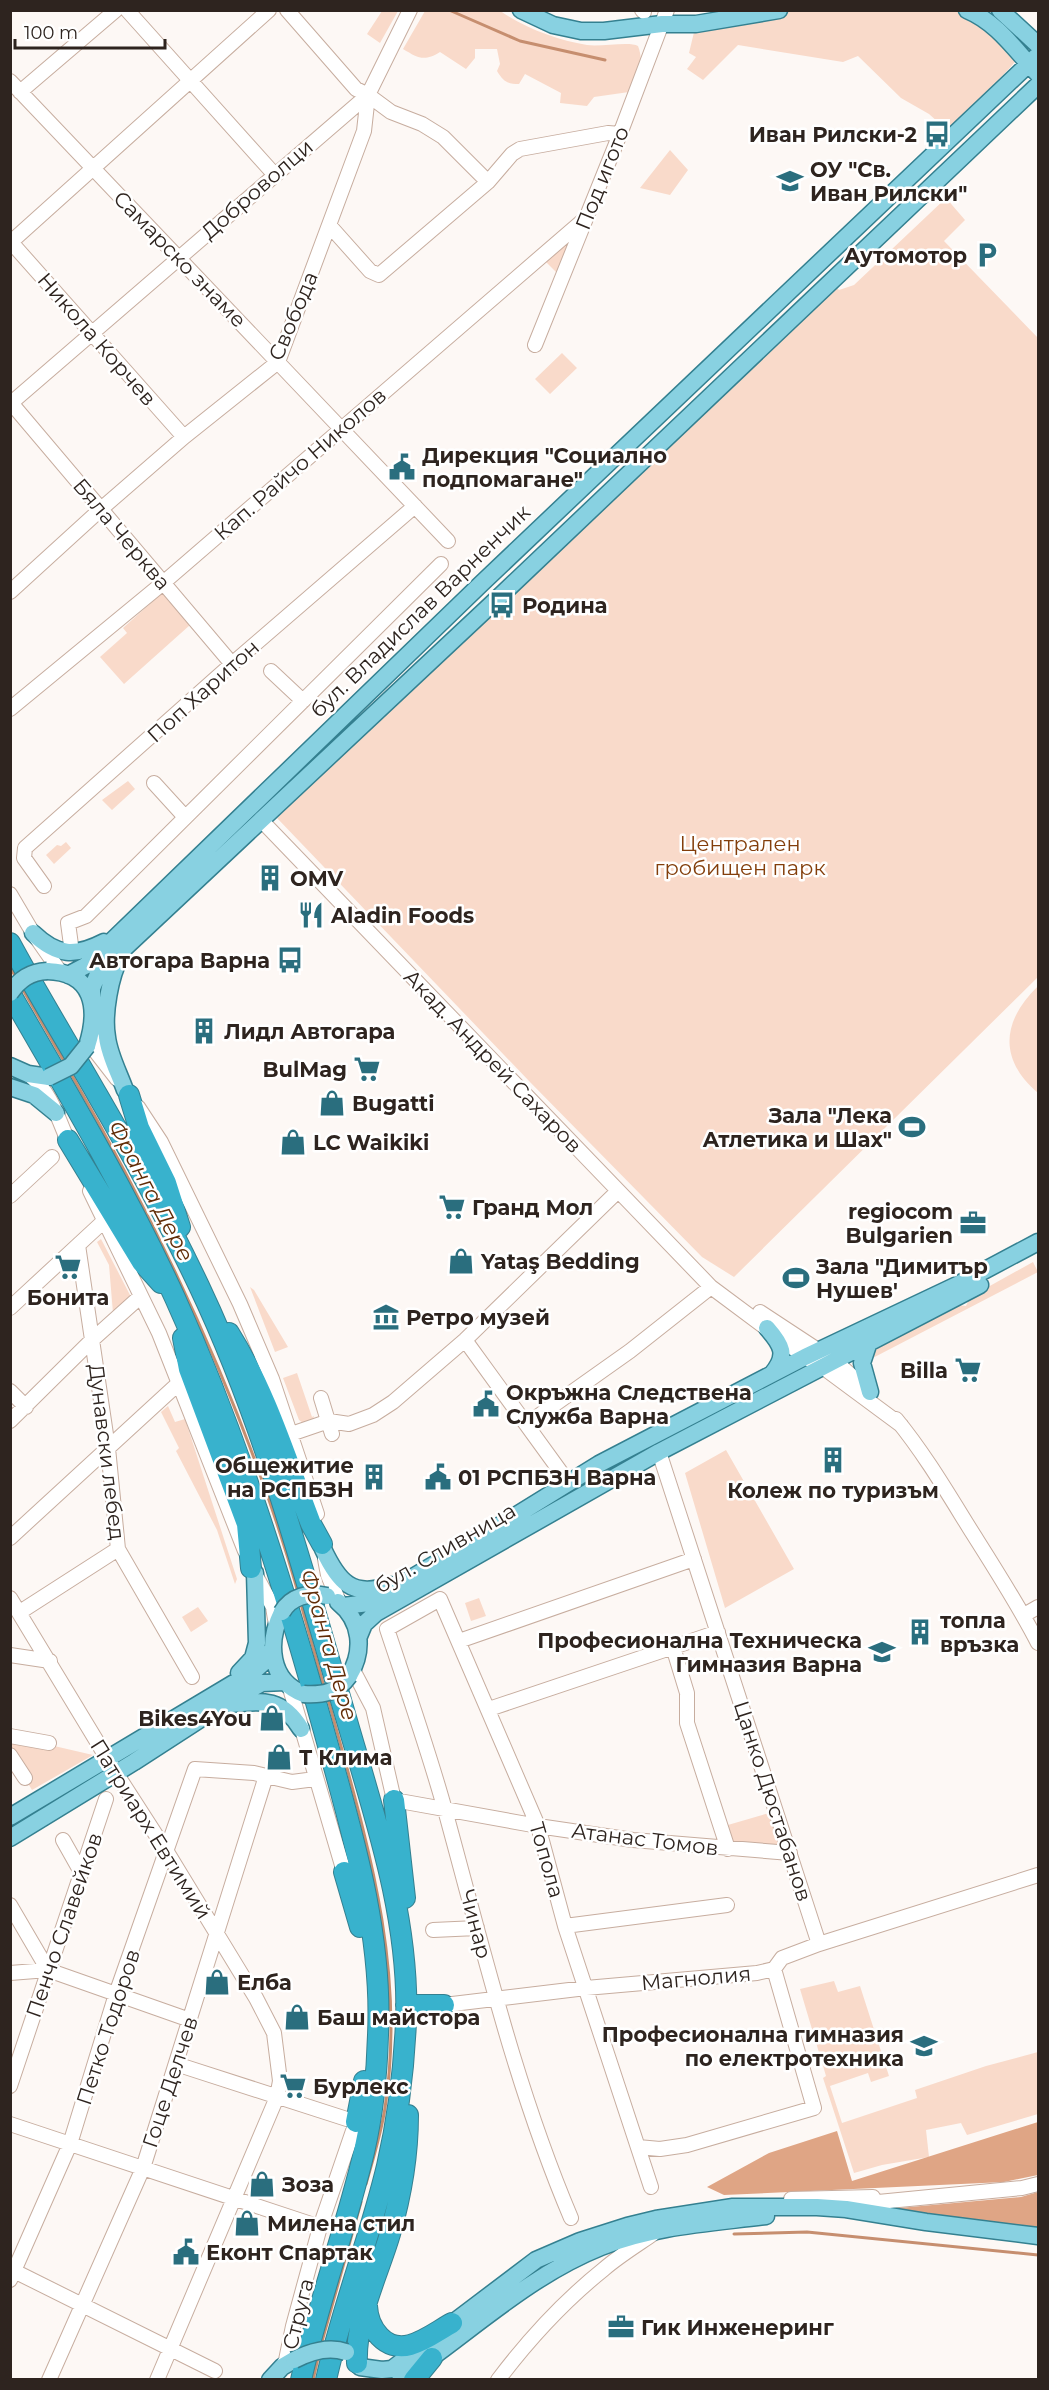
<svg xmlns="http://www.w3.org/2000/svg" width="1049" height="2390" viewBox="0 0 1049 2390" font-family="Montserrat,sans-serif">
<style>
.green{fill:#f9daca}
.forest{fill:#dfa585}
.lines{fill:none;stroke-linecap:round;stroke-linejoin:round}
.stream{stroke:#c68e6f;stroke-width:3}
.minor-casing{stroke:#c7ad9f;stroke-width:16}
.major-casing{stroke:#348090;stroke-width:19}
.highway-casing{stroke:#348090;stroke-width:22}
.minor{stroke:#fff;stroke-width:14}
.major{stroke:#88d1e1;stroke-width:16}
.highway{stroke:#38b2cd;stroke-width:20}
.major-bridge-casing{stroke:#348090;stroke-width:19;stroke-linecap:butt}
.major-bridge{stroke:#88d1e1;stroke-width:16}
.labels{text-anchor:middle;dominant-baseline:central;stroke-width:5;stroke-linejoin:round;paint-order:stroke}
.poi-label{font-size:21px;font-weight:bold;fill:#2e241f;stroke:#fff;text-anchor:start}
.street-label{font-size:21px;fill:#2e241f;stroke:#fff}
.park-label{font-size:21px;fill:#833e0b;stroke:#fff}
.water-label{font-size:22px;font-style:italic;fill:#612c07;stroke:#fff}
</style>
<rect width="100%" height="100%" fill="#fdf8f5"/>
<path class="green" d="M499,10C524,28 557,40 587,45C601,47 630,41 638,46C645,64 637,76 629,92L594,97L587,106L560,103L561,93L525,74L519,84C507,84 503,81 497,71L500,64L497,49H475V58L466,69L440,52C424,62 418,58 403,49L425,11Z
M382,11H398L380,43L367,34Z
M786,11H967L1021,54C1000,83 970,103 948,131L929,114L901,98L858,56L843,62L738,45L703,80L687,69L696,57L689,53L696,24Z
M670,150L688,170L670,195L640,188Z
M946,198L965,220L944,241L1038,338V977L734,1277L702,1257L529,1081L277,818L834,285L839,290L854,285Z
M587,217L562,278L540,256Z
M562,353L577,368L550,394L535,379Z
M162,593L190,625L124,684L100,657L127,633L123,628Z
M128,781L135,789L112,810L102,800Z
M66,842L71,848L54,864L46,855L57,845L61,846Z
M1038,986V1093C998,1059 1002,1021 1038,986Z
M101,1239L130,1295L128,1300L113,1313L109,1265L97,1242Z
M1033,1262L1038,1272L865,1362L864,1352L948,1304L966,1306L970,1297Z
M250,1287L254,1290L288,1347L275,1352Z
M297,1373L312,1417L314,1416L313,1420L303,1423L299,1420L283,1378Z
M168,1406L175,1422L185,1419L237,1579L235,1584L217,1530L176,1451L179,1448L161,1412Z
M726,1450L794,1569L725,1608L685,1473Z
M479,1598L486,1616L471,1621L465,1603Z
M198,1607L208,1621L191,1632L182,1617Z
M11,1736L93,1755L32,1790L11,1755Z
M776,1811L790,1853L728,1849L721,1827Z
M834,1981L838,1992L860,1986L889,2076L871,2082L868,2073L830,2086L842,2123L917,2098L915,2090L986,2066L1038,2052V2114L967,2135L961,2123L926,2130L929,2157L882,2165L854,2173L823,2078L826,2076L800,1989Z"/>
<path class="forest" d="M1038,2122V2175L1004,2182L724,2195L707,2187L769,2153L837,2131L852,2181Z
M1038,2192V2228L877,2210L1021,2197Z"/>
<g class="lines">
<path class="stream" d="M449,10L520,41L605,60
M10,968L16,977
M22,988L65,1063
M70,1072C164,1236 246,1409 298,1592
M301,1604L324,1687
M328,1699C365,1835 407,1965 385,2108C381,2134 373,2159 366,2184
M734,2234L807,2232L1038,2255
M321,2345L361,2202
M313,2380L318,2358"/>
<g class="minor-casing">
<path id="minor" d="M127,10L274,174
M287,10L356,89L368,95L391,112L422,124L443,137L488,182
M642,10L644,12
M10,81L448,541
M20,92L116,10
M329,225L370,271L379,275L488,182L512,154L520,149L608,133L620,134
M10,241L184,437
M11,242L269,10
M535,345L620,134L667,10
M10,404L368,95
M12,404L232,664
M10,592L101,509L184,437L278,362L364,131L368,95L410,10
M271,671L303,701
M10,709L163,583L587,217
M154,783L185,817
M261,820L711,1287L805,1357L824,1368L901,1425
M44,886L24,858L25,848L232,664L415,506
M10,894L33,933L61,973
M71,945L68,923L86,916L441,564
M91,1032L96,1052L117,1079
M28,1074C51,1091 59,1121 70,1146
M138,1107L161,1142L240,1304L272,1379L317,1514
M90,1191L159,1333L245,1551
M10,1196L52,1157
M78,1245L108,1448L118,1549L192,1677
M10,1308L104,1221
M760,1312L836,1362L870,1392
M465,1340L568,1482
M10,1391L26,1407
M321,1398L332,1434
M896,1419C924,1453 947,1492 970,1529C994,1567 1018,1604 1038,1643
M10,1421L92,1340L141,1296
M527,1424L630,1351L711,1287
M291,1434L329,1421L349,1424L373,1415L393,1402L465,1340L618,1191
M659,1452L819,1944
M10,1538L180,1382
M325,1559L328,1575L339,1602
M255,1574L273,1607L276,1625
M10,1598L116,1773L167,1852L256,1998L274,2033L280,2081L277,2097L157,2380
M20,1612L118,1549
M1024,1615L1038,1607
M459,1641L694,1559
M673,1647L687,1693V1723L728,1849
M10,1655L50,1661
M353,1670L373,1708L394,1800L538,1826L633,1840L790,1853
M289,1685L344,1872
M489,1709L718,1632
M10,1736L49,1743
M10,1755L25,1778
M63,1840L81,1872
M10,1905L48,1970
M565,1926L727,1905
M433,1930L477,1928
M10,1973L48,1970L190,2020
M444,2005L586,1988L757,1973L774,1969L782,1958L819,1944L1038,1875
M176,2064L356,2122L320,2227L293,2326L286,2360L282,2367
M10,2086L106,1799
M10,2124L320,2227
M638,2147L660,2149L687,2145L814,2108L774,1969
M791,2199L873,2197
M848,2209L868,2203L1022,2188L1038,2184
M571,2218C515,2086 483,1948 445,1810C428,1749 407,1689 387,1629L440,1599L538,1826L565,1926L651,2187
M10,2269L215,2371
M10,2280L70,2144L116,1994L195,1769L254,1773L292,1782L315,1779
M49,2380L143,2168L266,1776
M498,2380C529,2339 564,2301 604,2269C619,2256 637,2245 653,2234"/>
</g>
<g class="major-casing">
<path id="major" d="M521,10L553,25L581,31H604L662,24H696L779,10
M967,10C998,23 1015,50 1038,74
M1000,10L1038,45
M33,933C57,956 75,957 104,942
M121,956C110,975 103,1015 107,1037C109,1055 119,1073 125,1090
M47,971C94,972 99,1009 87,1046
M68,975L87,965L482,583L1038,55
M92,1001V988L99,972L497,599L1038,85
M10,1066L28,1074L49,1077
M10,1087L34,1095L56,1113
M767,1328C782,1345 788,1355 772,1374
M868,1345L862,1363L870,1392
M323,1549C338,1581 352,1599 390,1585
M338,1602C362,1621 364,1651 349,1676
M343,1606L369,1603L486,1534L599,1464L805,1357L957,1285L1038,1242
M282,1612C267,1642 269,1681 304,1694
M359,1636L364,1624L376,1613L659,1452L980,1285
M239,1673L253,1658L257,1643L255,1573
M231,1704C264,1700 283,1699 301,1729
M10,1817L254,1671L263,1663L273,1648
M10,1838L134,1762L222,1705L262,1683L285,1682
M360,2367L382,2370L392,2369L536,2260L580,2241L627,2226L656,2219L733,2207H817L846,2209L926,2222L1038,2236
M270,2380L282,2367L294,2360
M400,2380C467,2335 526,2277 601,2247C653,2226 711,2223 766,2216"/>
</g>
<g class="highway-casing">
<path id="highway" d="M10,943C38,995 69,1045 98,1096C134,1158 168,1221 199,1286C265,1425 304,1574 347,1721C375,1818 410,1919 406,2021C404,2070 398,2118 387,2166C370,2238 342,2307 326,2380
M10,993C68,1093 127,1193 175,1298C238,1438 283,1583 324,1731C351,1829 383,1931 378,2035C377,2074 373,2113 364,2152C346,2228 318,2303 301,2380
M129,1095L139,1128L166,1183L180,1227
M68,1140L142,1262L161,1283
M229,1333C266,1392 286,1459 311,1524L322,1544
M183,1338L189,1369L247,1524L251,1568
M394,1800L405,1898
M344,1872L360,1927
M406,2005H444
M356,2122L364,2081
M367,2306C368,2328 385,2352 410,2345C425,2341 439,2330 452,2323
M357,2363C355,2319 378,2275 390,2234C401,2196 408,2154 408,2115
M414,2380L432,2358"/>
</g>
<use href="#minor" class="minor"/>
<use href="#major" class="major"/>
<use href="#highway" class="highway"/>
<g class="major-bridge-casing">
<path id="major-bridge" d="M10,993C20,979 30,972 47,971
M49,1077L71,1066L87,1046
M282,1612C291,1596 309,1592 327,1596
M304,1694C323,1695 337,1693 349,1676
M294,2360C309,2352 329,2346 346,2352"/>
</g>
<use href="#major-bridge" class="major-bridge"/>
</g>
<defs>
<g id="bus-bare" transform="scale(2.07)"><path d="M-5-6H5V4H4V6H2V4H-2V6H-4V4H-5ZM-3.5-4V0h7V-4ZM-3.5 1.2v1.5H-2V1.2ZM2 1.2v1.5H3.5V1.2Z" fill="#2a6e7e" stroke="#fff" stroke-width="2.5" paint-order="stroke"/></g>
<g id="school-bare" transform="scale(2.07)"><path d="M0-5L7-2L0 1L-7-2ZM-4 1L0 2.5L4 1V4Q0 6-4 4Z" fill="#2a6e7e" stroke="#fff" stroke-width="2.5" paint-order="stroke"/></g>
<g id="parking-bare" transform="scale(2.07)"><path d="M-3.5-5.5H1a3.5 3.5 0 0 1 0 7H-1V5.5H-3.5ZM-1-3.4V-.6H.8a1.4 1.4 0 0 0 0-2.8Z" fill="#2a6e7e" stroke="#fff" stroke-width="2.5" paint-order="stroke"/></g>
<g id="civic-bare" transform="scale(2.07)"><path d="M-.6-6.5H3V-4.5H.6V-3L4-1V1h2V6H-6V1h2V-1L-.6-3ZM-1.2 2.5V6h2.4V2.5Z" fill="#2a6e7e" stroke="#fff" stroke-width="2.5" paint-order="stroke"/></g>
<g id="building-bare" transform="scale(2.07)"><path d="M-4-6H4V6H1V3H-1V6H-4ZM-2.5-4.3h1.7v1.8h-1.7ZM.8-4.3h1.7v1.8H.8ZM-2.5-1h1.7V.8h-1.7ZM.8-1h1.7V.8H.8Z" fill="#2a6e7e" stroke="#fff" stroke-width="2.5" paint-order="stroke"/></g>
<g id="restaurant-bare" transform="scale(2.07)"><path d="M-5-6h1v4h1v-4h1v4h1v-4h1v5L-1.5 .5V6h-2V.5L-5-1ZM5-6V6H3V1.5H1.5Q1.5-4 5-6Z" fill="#2a6e7e" stroke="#fff" stroke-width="2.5" paint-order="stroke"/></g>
<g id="supermarket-bare" transform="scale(2.07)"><path d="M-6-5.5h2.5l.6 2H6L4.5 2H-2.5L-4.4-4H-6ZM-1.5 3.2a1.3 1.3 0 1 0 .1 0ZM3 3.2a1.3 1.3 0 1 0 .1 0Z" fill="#2a6e7e" stroke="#fff" stroke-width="2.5" paint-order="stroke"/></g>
<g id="shop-bare" transform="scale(2.07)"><path d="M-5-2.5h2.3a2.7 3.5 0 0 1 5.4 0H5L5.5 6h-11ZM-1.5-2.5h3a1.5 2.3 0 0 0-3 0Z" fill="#2a6e7e" stroke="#fff" stroke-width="2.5" paint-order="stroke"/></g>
<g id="stadium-bare" transform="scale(2.07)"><path d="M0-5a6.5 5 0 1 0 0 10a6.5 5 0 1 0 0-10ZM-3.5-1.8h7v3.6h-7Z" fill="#2a6e7e" stroke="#fff" stroke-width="2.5" paint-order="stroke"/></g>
<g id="office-bare" transform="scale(2.07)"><path d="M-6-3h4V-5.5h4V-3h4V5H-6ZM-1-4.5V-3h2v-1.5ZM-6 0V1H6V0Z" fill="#2a6e7e" stroke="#fff" stroke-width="2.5" paint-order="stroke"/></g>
<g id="museum-bare" transform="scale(2.07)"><path d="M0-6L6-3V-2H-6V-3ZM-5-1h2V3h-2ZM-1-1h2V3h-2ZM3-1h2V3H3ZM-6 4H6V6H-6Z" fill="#2a6e7e" stroke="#fff" stroke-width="2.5" paint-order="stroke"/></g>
</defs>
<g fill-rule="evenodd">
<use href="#bus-bare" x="937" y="134"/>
<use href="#school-bare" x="790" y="181"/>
<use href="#parking-bare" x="987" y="255"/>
<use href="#civic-bare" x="402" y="467"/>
<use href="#bus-bare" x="502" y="605"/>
<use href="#building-bare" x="270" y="878"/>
<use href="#restaurant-bare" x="311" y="915"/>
<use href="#bus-bare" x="290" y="960"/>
<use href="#building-bare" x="204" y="1031"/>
<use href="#supermarket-bare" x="367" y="1069"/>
<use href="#shop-bare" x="332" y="1103"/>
<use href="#stadium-bare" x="912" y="1127"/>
<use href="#shop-bare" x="293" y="1142"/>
<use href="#supermarket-bare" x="452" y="1207"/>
<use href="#office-bare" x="973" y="1223"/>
<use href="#shop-bare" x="461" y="1261"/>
<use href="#supermarket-bare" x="68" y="1267"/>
<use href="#stadium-bare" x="796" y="1278"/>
<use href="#museum-bare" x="386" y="1317"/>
<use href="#supermarket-bare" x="968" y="1370"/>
<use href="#civic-bare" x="486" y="1404"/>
<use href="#building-bare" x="833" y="1460"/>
<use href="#building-bare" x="374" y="1477"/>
<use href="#civic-bare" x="438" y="1477"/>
<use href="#building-bare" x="920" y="1632"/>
<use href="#school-bare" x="882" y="1652"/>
<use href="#shop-bare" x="272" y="1718"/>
<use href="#shop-bare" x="279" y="1757"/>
<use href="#shop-bare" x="217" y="1982"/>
<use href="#shop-bare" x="297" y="2017"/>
<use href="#school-bare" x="924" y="2046"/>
<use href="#supermarket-bare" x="293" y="2086"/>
<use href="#shop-bare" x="262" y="2184"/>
<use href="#shop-bare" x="247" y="2223"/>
<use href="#civic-bare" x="186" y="2252"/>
<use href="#office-bare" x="621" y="2327"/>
</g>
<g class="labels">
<g class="poi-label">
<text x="917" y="134" text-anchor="end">Иван Рилски-2</text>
<text x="810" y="169">ОУ "Св.<tspan x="810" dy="24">Иван Рилски"</tspan></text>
<text x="967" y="255" text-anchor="end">Аутомотор</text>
<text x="422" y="455">Дирекция "Социално<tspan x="422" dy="24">подпомагане"</tspan></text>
<text x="522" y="605">Родина</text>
<text x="290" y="878">OMV</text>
<text x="331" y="915">Aladin Foods</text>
<text x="270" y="960" text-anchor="end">Автогара Варна</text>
<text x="224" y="1031">Лидл Автогара</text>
<text x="347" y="1069" text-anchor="end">BulMag</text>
<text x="352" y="1103">Bugatti</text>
<text x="892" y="1115" text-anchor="end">Зала "Лека<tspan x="892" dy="24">Атлетика и Шах"</tspan></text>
<text x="313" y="1142">LC Waikiki</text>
<text x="472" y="1207">Гранд Мол</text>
<text x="953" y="1211" text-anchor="end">regiocom<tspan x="953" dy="24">Bulgarien</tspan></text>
<text x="481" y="1261">Yataş Bedding</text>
<text x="816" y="1266">Зала "Димитър<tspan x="816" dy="24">Нушев'</tspan></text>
<text x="68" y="1297" text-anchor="middle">Бонита</text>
<text x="406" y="1317">Ретро музей</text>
<text x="948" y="1370" text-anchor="end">Billa</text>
<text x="506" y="1392">Окръжна Следствена<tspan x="506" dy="24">Служба Варна</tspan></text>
<text x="354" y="1465" text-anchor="end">Общежитие<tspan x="354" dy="24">на РСПБЗН</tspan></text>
<text x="458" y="1477">01 РСПБЗН Варна</text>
<text x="833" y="1490" text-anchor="middle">Колеж по туризъм</text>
<text x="940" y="1620">топла<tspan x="940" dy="24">връзка</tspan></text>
<text x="862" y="1640" text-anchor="end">Професионална Техническа<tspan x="862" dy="24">Гимназия Варна</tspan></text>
<text x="252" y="1718" text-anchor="end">Bikes4You</text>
<text x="299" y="1757">Т Клима</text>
<text x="237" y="1982">Елба</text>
<text x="317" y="2017">Баш майстора</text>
<text x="904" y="2034" text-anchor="end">Професионална гимназия<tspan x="904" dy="24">по електротехника</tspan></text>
<text x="313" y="2086">Бурлекс</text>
<text x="282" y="2184">Зоза</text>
<text x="267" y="2223">Милена стил</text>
<text x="206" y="2252">Еконт Спартак</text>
<text x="641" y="2327">Гик Инженеринг</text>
</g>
<g class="street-label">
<text transform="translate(602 178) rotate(-68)">Под игото</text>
<text transform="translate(257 189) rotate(-41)">Доброволци</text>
<text transform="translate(180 259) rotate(46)">Самарско знаме</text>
<text transform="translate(293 316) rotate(-67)">Свобода</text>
<text transform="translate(97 339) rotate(49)">Никола Корчев</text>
<text transform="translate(300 464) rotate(-41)">Кап. Райчо Николов</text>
<text transform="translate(122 534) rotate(50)">Бяла Черква</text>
<text transform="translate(420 611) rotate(-44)">бул. Владислав Варненчик</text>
<text transform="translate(203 691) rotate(-42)">Поп Харитон</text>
<text transform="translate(493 1061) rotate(46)">Акад. Андрей Сахаров</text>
<text transform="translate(107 1452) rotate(83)">Дунавски лебед</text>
<text transform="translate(445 1548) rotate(-30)">бул. Сливница</text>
<text transform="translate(773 1801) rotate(72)">Цанко Дюстабанов</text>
<text transform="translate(151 1829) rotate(58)">Патриарх Евтимий</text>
<text transform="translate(645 1839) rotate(7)">Атанас Томов</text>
<text transform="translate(547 1860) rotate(74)">Топола</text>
<text transform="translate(476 1924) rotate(75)">Чинар</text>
<text transform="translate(64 1925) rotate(-71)">Пенчо Славейков</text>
<text transform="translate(696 1978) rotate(-5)">Магнолия</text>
<text transform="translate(108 2027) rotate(-72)">Петко Тодоров</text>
<text transform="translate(170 2082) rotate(-72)">Гоце Делчев</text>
<text transform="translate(298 2314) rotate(-76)">Струга</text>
</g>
<g class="park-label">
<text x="740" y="843">Централен<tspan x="740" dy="24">гробищен парк</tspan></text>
</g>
<g class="water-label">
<text transform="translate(151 1191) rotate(62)">Франга Дере</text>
<text transform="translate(329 1645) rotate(74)">Франга Дере</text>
</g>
</g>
<rect width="1049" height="2390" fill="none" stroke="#2e241f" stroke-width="24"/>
<path d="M15 39v9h150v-9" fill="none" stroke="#2e241f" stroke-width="3"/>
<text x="24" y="39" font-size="18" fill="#2e241f" stroke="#ffffff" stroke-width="4.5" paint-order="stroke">100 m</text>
</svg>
